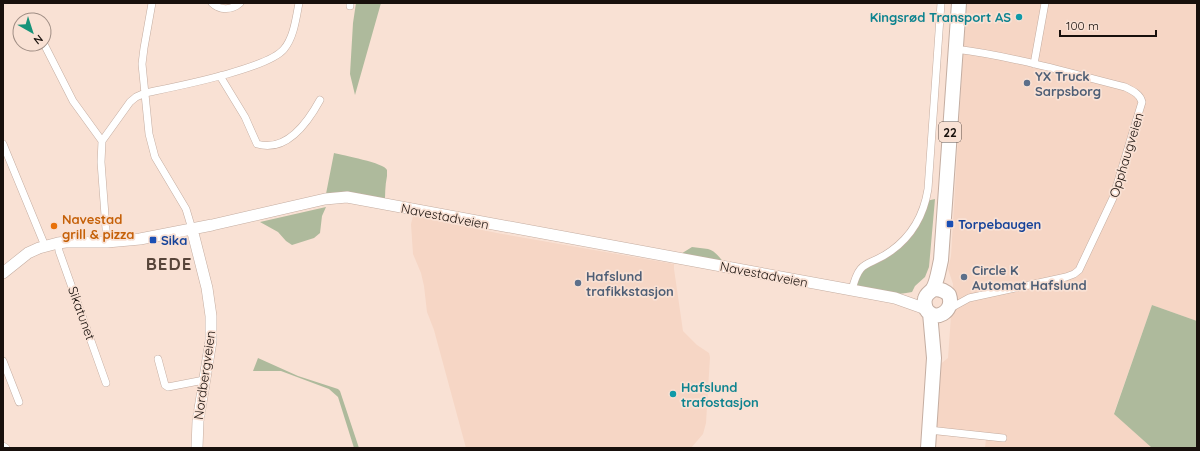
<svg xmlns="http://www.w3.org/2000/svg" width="1200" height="451" viewBox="0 0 1200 451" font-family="Quicksand,sans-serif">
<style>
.built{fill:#f6d6c5}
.green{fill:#aeba9c}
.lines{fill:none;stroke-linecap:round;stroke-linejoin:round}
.street-casing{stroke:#c4ada1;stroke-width:8}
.secondary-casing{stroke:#c4ada1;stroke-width:12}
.highway-casing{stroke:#c4ada1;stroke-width:16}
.street{stroke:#fff;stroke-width:7}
.secondary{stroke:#fff;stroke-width:11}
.highway{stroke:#fff;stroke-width:14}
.culture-dot{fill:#0f9aa8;stroke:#f9e1d4;stroke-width:1.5}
.service-dot{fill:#5c6f8a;stroke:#f9e1d4;stroke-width:1.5}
.transit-dot{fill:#1a4fb4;stroke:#f9e1d4;stroke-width:1.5}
.food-dot{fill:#e8710a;stroke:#f9e1d4;stroke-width:1.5}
.labels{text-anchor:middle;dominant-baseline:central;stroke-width:3.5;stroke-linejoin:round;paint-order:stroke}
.shield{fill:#f9e1d4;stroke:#5c4f48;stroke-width:1}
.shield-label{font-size:12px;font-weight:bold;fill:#18100c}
.culture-label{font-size:13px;font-weight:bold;fill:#0d838f;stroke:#f9e1d4;text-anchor:end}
.service-label{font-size:13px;font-weight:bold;fill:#4e5e75;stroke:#f9e1d4;text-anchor:start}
.street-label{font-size:13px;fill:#18100c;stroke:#f9e1d4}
.food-label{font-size:13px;font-weight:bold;fill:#c56008;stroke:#f9e1d4;text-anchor:start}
.transit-label{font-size:13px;font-weight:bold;fill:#164399;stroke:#f9e1d4;text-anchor:start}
.district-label{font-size:17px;font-weight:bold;letter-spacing:1px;fill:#58453a;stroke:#f9e1d4}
</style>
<rect width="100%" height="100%" fill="#f9e1d4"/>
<path class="built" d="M966,3H1197V321L1152,305L1114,413L1152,448H985L986,439L933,435L938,366L948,358L951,316L953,284L948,269L951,256Z
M413,216L497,233L674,264V269L683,331L697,345L709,353L710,357L706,423L703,434L691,448H466L434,330L427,312L424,286L421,273L413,254L411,224Z"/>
<path class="green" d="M356,3H381L355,95L350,74L353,23Z
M334,153C342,155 385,163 387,170C387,171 387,174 387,176C385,186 385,195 385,204L325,199Z
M935,199L929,267L925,277L915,286L912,292C892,296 872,294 852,290L859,271L905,238L926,201Z
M326,207L322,216L320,233L314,238L292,245L286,241L278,232L260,222Z
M692,247C697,248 703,248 708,249C716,251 723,261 726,267L676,257Z
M1152,305L1197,321V448H1152L1114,414Z
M258,358L298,376L338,389L340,391L359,448H354L338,397L329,389L281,371H253Z"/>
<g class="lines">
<g class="street-casing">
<path id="street" d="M152,3L144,48L142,64L149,134L155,157L186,209L192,229
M212,3C220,11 232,10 240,3
M350,3V6
M30,18L31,20
M44,44L73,101L102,141
M1034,64L1045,3
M220,76L245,117L257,144C287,153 308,122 320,100
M3,144L45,246
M107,242L101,162L102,141L130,102L136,97L145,93C173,87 268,69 284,49C294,37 296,18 299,3
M58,243L59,251L106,383
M852,290C860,257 868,268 891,251C912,236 924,214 928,189L941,3
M949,309L969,298L1066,277L1074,274L1079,270L1113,198L1142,102C1140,94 1133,91 1125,87C1069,73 1013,56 955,49
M158,359L165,385L168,387L204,380
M3,361L19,402
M929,430L1003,438
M3,446L6,448"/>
</g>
<g class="secondary-casing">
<path id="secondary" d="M192,229L207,288L211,316V341L198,421L197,448
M3,273L28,253L39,248L58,243L66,242H107L140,239L212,225L325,199L347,197L895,298L926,309"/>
</g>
<g class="highway-casing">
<path id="highway" d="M932,290C939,288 944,290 949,295C955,312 934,323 926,309C925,306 924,302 925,299C926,294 929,293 932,290C937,284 939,268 941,260L959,3
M928,448L934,358L930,313"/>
</g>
<use href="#street" class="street"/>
<use href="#secondary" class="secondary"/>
<use href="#highway" class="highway"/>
</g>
<g class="culture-dot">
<circle cx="1019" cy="17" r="4"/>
<circle cx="673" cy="394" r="4"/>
</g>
<g class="service-dot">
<circle cx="1027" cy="83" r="4"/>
<circle cx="964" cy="277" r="4"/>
<circle cx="578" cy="283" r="4"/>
</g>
<g class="transit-dot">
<rect x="946" y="220" width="8" height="8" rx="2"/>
<rect x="149" y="236" width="8" height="8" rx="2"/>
</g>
<circle class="food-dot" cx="54" cy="226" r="4"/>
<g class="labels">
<rect class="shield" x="939" y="122" width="22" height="20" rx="3"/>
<g class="shield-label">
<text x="950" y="132">22</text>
</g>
<g class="culture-label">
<text x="1011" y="17">Kingsrød Transport AS</text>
<text x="681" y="387" text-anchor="start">Hafslund<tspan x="681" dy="15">trafostasjon</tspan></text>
</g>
<g class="service-label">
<text x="1035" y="76">YX Truck<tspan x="1035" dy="15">Sarpsborg</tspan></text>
<text x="972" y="270">Circle K<tspan x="972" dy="15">Automat Hafslund</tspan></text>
<text x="586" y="276">Hafslund<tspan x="586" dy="15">trafikkstasjon</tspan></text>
</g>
<g class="street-label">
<text transform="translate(1126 155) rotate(-73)">Opphaugveien</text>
<text transform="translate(445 216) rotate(11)">Navestadveien</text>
<text transform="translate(764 274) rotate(11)">Navestadveien</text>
<text transform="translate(82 313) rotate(70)">Sikatunet</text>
<text transform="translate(204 375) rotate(-82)">Nordbergveien</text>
</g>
<g class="food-label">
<text x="62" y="219">Navestad<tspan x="62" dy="15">grill &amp; pizza</tspan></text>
</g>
<g class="transit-label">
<text x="958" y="224">Torpebaugen</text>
<text x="161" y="240">Sika</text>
</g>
<g class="district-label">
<text x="169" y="263">BEDE</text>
</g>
</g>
<rect width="1200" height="451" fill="none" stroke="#18100c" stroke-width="8"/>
<g transform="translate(32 32) rotate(141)"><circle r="19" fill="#f9e1d4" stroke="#9f8d84"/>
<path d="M0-3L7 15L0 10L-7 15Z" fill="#179379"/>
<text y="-6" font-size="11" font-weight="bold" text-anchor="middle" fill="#18100c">N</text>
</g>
<path d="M1060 30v6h96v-6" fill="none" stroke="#18100c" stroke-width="2"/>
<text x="1066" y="30" font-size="12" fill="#18100c" stroke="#f9e1d4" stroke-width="3" paint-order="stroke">100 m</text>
</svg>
